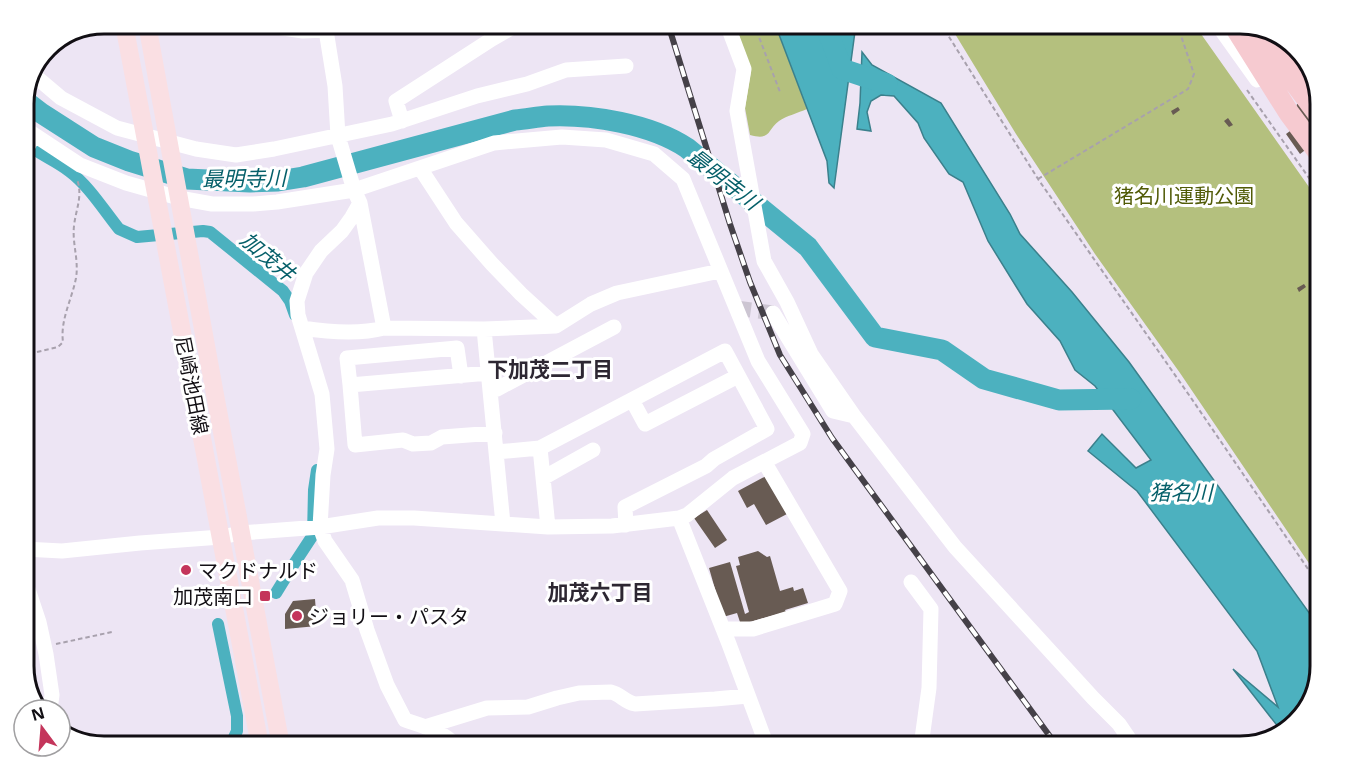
<svg xmlns="http://www.w3.org/2000/svg" width="1345" height="770" viewBox="0 0 1345 770" font-family="'Open Sans','Noto Sans JP',sans-serif">
<style>
.green{fill:#b4c07e}
.water{fill:#4cb1bf;stroke:#3b808c;stroke-width:1.5}
.lines{fill:none;stroke-linecap:round;stroke-linejoin:round}
.canal{stroke:#4cb1bf;stroke-width:12}
.river{stroke:#4cb1bf;stroke-width:21}
.building{fill:#685b53}
.minor-tunnel{stroke:#ccc5d2;stroke-width:15;stroke-dasharray:15 8;stroke-linecap:butt}
.path{stroke:#a8a1ad;stroke-width:2;stroke-dasharray:4.5 3;stroke-linecap:butt}
.minor{stroke:#fff;stroke-width:15}
.major{stroke:#fadfe3;stroke-width:18}
.highway{stroke:#f6cad0;stroke-width:21}
.rail-casing{stroke:#454148;stroke-width:6}
.rail{stroke:#fff;stroke-width:4;stroke-dasharray:11;stroke-linecap:butt}
.poi-dot{fill:#c4355b;stroke:#fff;stroke-width:2}
.labels{text-anchor:middle;dominant-baseline:central;stroke-width:6;stroke-linejoin:round;paint-order:stroke}
.park-label{font-size:20px;fill:#515b07;stroke:#fff}
.street-label{font-size:20px;fill:#120f14;stroke:#fff}
.poi-label{font-size:20px;fill:#120f14;stroke:#fff;text-anchor:start}
.water-label{font-size:21px;font-style:italic;fill:#055f69;stroke:#fff}
.neighbourhood-label{font-size:21px;font-weight:bold;fill:#2d2732;stroke:#fff}
.rim{fill:none;stroke:#120f14;stroke-width:3}
</style>
<rect width="100%" height="100%" fill="#ede5f4"/>
<path class="green" d="M735,24H775L807,109C798,113 786,116 779,121C767,130 771,141 750,135L745,108L751,71Z
M949,24H1194L1321,204V581L1180,373L1095,254L1016,134Z"/>
<path class="water" d="M775,24H856L834,188L829,183L827,161Z
M862,52L872,65L941,103L1010,214L1020,234L1072,292L1129,362L1310,614L1321,650V666L1310,705L1283,733L1233,669L1278,707L1257,651L1137,491L1088,451L1102,434L1136,468L1151,460L1095,386L1075,370L1060,341L1027,304L988,241L963,182L949,174L924,138L918,123L894,96L881,95L871,101L867,112L871,131L857,129L860,103Z"/>
<g class="lines">
<path class="canal" d="M24,142C38,154 55,160 69,171C89,186 103,209 119,229L137,237L203,231L210,232L283,291L290,301L295,315
M276,593L292,567L313,535L314,490L317,470
M218,624L237,716V731L230,746"/>
<path class="river" d="M825,24L842,69L887,84
M24,100L41,113L94,147L129,161L187,179L250,182L278,181L303,177L515,120C526,119 537,117 548,116C591,114 651,124 687,148L808,247L875,337L942,350L984,379L1059,400L1131,399"/>
</g>
<path class="building" d="M1297,104H1298L1303,107L1321,131V138L1300,154L1286,134L1290,131Z
M1178,107L1180,110L1173,115L1171,111Z
M1228,118L1233,125L1229,127L1224,121Z
M1304,284L1306,287L1299,292L1297,288Z
M766,476L787,514L766,525L754,504L747,508L738,491Z
M707,510L727,540L715,548L694,518Z
M758,551L767,557L770,556L780,591L793,587L794,591L803,588L808,603L785,610L786,612L746,623L740,622L737,613L723,617L709,568L730,562L745,614L749,612L736,566L740,565L738,557Z
M315,599L317,626L285,629V614L293,601Z"/>
<g class="lines">
<path class="minor-tunnel" d="M736,308L773,313"/>
<path class="path" d="M754,24L780,92
M941,24L1038,179L1189,395L1321,588
M1247,90L1321,195
M1038,179L1188,89L1194,74L1177,24
M37,352L58,347L63,342C60,320 72,299 76,278C79,260 72,243 74,226C76,208 83,197 77,179
M56,644L112,632"/>
<path class="minor" d="M256,24L303,31L326,30
M727,24L744,69L737,111L764,261L787,302L811,354L854,416L955,547L1093,698L1119,724L1134,746
M1217,24L1257,80
M35,76L61,98L117,128L196,149L236,155L274,149L392,124L477,96L527,84L566,70L626,66
M402,121L396,101L492,39L518,24
M24,128L80,165L126,183L179,198L212,204H253L277,202L354,190L338,136L335,86L325,24
M24,151L26,150L34,135
M420,168L456,223L492,264L521,294L556,326
M360,203L352,217L342,231L321,251L306,273L297,301L298,315L322,394L327,449L323,475L320,527L325,541L352,580L367,630L387,685L405,720C423,726 443,731 456,746
M773,313L833,411L854,416
M302,328C328,332 358,335 384,328
M484,329L503,524
M489,373L350,385L355,445L403,440L413,444L431,443L442,437L495,433
M350,385L347,358L457,348L461,376
M491,390L497,389L614,327
M632,400L645,424L738,376
M540,448L548,527
M496,452L540,448L725,351L767,429L714,459L706,466L625,507L626,525
M543,478L593,450
M679,518L729,644L767,746
M24,549L62,551L140,543L221,537L241,533L320,527L378,518H414L548,527L612,526L679,518L687,515L733,478L800,443L803,434L758,361L683,179L654,154L606,140L562,137L494,143L354,190L360,203L384,328L484,329L556,326L591,304L617,293L720,271
M24,577L39,622L46,654L52,695L50,710
M911,582L931,609L929,688L921,746
M723,629H753L835,604L840,591L765,463
M425,727L487,708L528,707L557,698L579,693L611,692C620,694 625,702 635,704L715,699L748,696"/>
<path class="major" d="M124,24L260,746
M147,24L216,400L281,746"/>
<path class="highway" d="M1233,24L1289,113L1321,156
M1253,27L1321,118
M1277,34L1317,87"/>
<g class="rail-casing">
<path id="rail" d="M668,24L730,224L750,282L780,355L832,438L1057,746"/>
</g>
<use href="#rail" class="rail"/>
</g>
<g class="poi-dot">
<circle cx="186" cy="570" r="6"/>
<rect x="259" y="590" width="12" height="12" rx="3"/>
<circle cx="297" cy="616" r="6"/>
</g>
<g class="labels">
<g class="park-label">
<text x="1184" y="195">猪名川運動公園</text>
</g>
<g class="street-label">
<text transform="translate(192 385) rotate(79)">尼崎池田線</text>
</g>
<g class="poi-label">
<text x="198" y="570">マクドナルド</text>
<text x="253" y="596" text-anchor="end">加茂南口</text>
<text x="309" y="616">ジョリー・パスタ</text>
</g>
<g class="water-label">
<text transform="translate(244 178) rotate(-1)">最明寺川</text>
<text transform="translate(724 179) rotate(38)">最明寺川</text>
<text transform="translate(268 256) rotate(40)">加茂井</text>
<text x="1181" y="492">猪名川</text>
</g>
<g class="neighbourhood-label">
<text x="550" y="369">下加茂二丁目</text>
<text x="600" y="592">加茂六丁目</text>
</g>
</g>
<path d="M0 0H1345V770H0ZM104 34H1240A70 70 0 0 1 1310 104V666A70 70 0 0 1 1240 736H104A70 70 0 0 1 34 666V104A70 70 0 0 1 104 34Z" fill="#fff" fill-rule="evenodd"/>
<path class="rim" d="M104 34H1240A70 70 0 0 1 1310 104V666A70 70 0 0 1 1240 736H104A70 70 0 0 1 34 666V104A70 70 0 0 1 104 34Z"/>
<g transform="translate(42 728) rotate(344)"><circle r="28" fill="#ffffff" stroke="#a09fa1" stroke-width="1.5"/>
<path d="M0-4.5L10 22L0 15L-10 22Z" fill="#c4355b"/>
<text y="-9" font-size="16" font-weight="bold" text-anchor="middle" fill="#120f14">N</text>
</g>
</svg>
